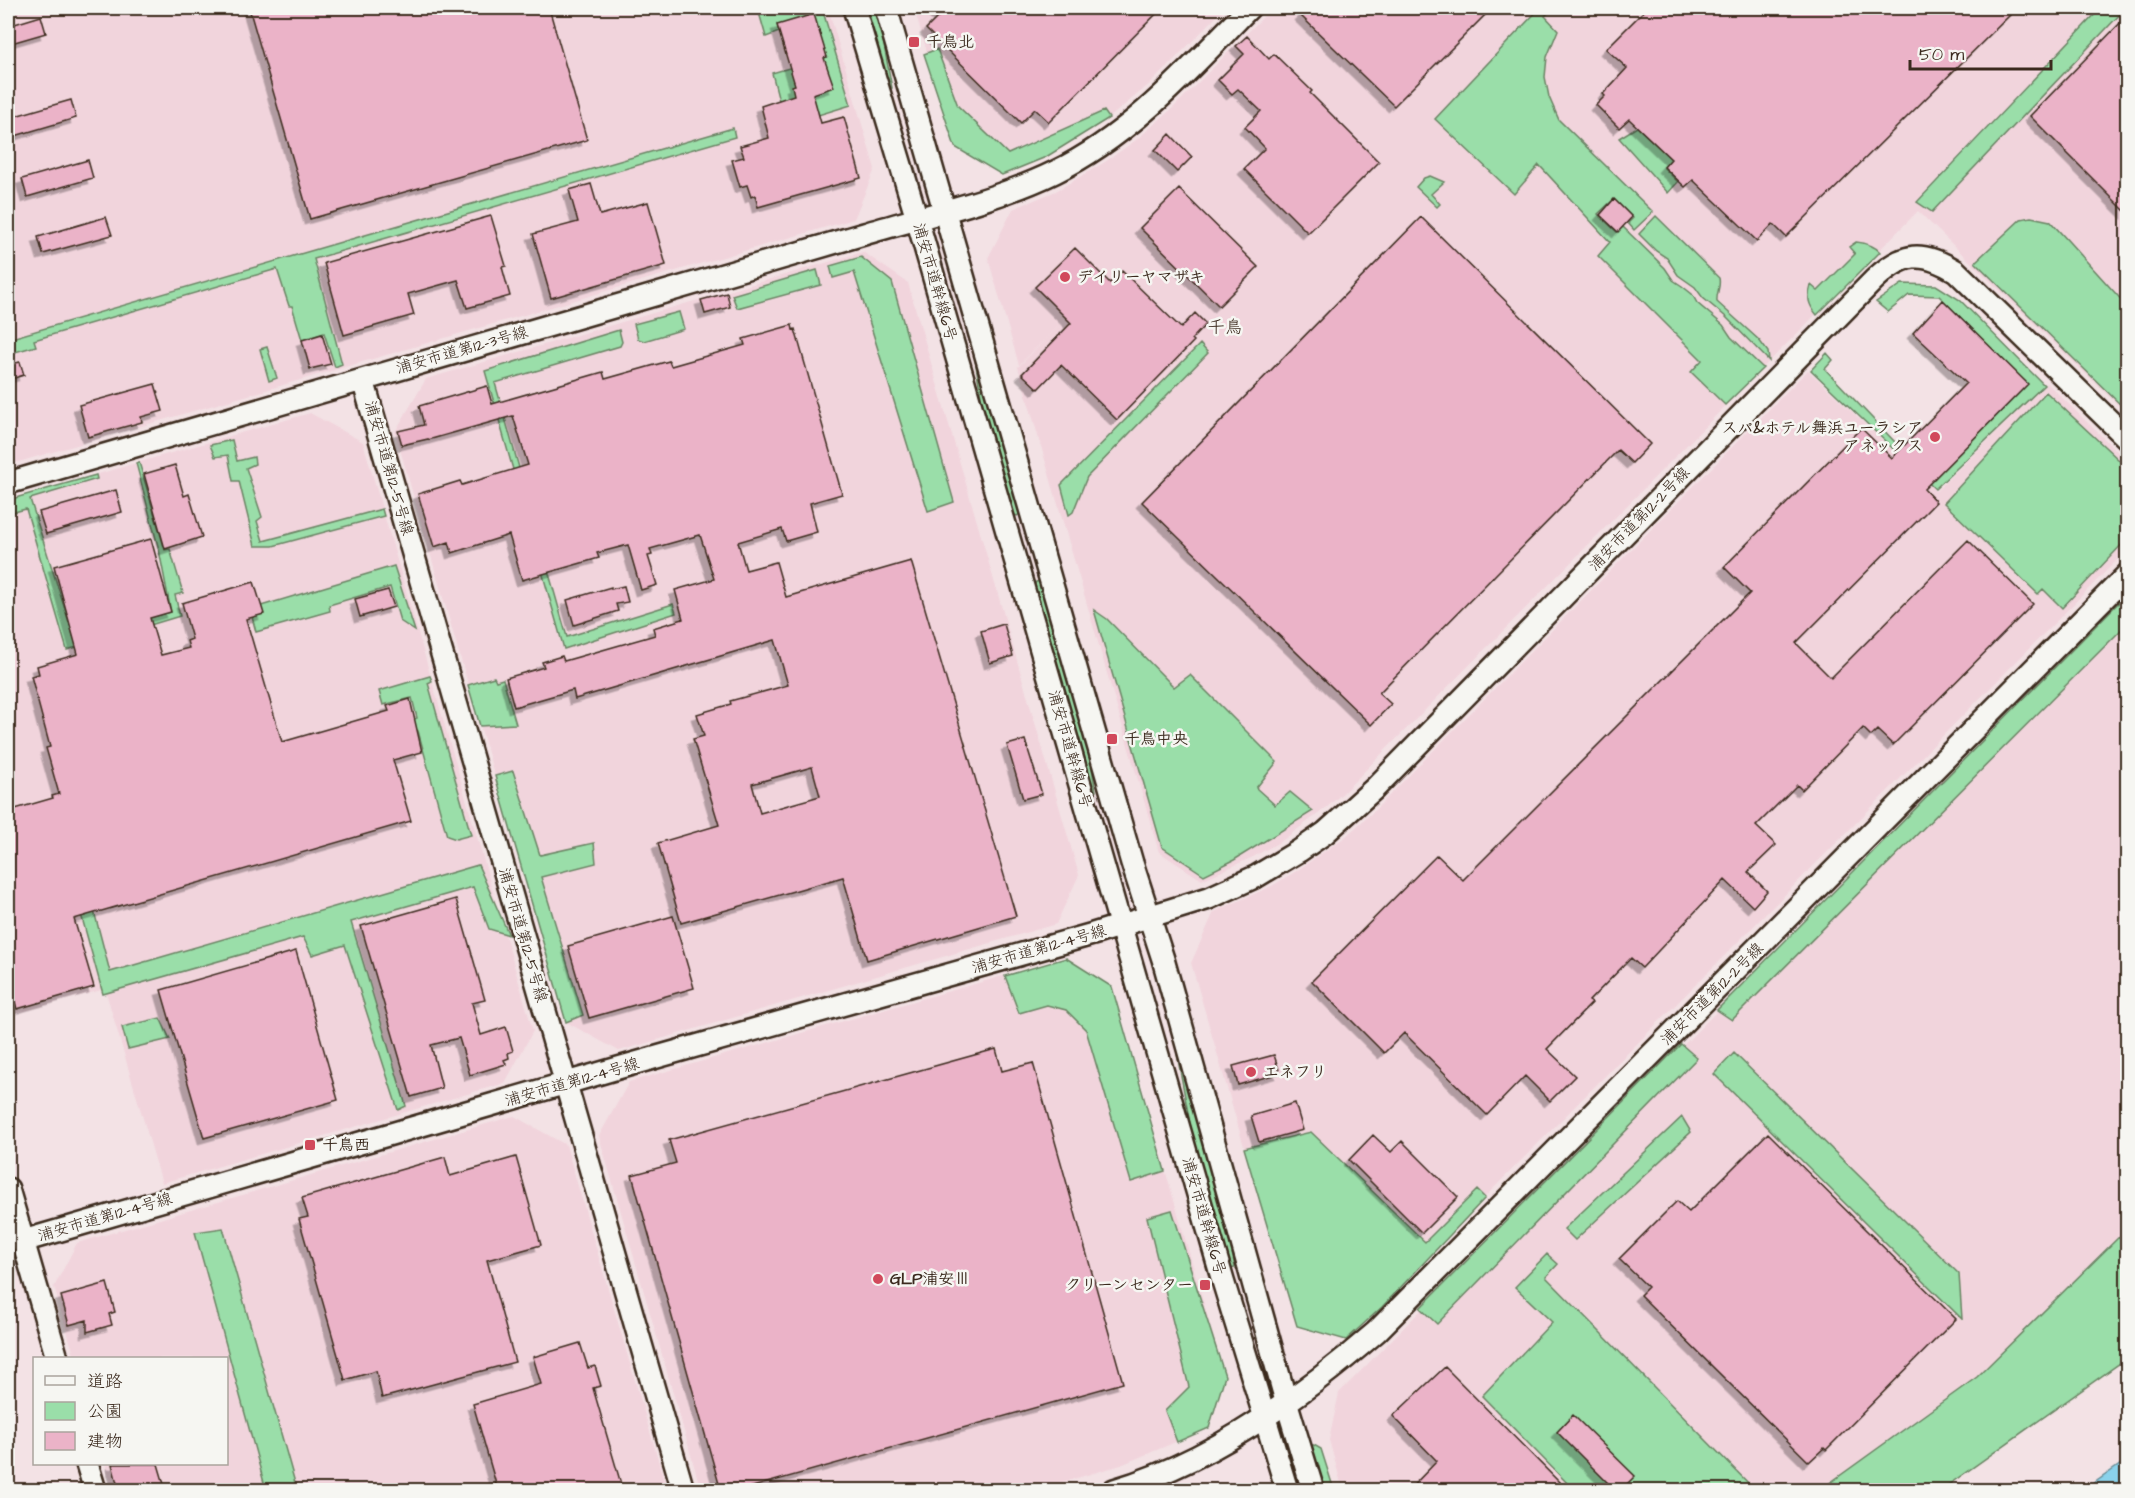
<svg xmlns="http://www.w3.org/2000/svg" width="2135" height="1498" viewBox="0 0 2135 1498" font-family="'Architects Daughter','Klee One',sans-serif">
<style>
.built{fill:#f1d4dc}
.green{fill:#9adea9;stroke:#6a8464;stroke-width:1.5}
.water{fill:#8ad2eb;stroke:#6a8f99;stroke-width:1.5}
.building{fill:#ebb3c8;stroke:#3b2a1e;stroke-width:1.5;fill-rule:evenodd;filter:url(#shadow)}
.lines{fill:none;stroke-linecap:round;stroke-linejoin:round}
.minor-casing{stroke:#3b2a1e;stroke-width:26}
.minor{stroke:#f6f6f2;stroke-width:21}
.poi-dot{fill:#d1495b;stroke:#f6f6f2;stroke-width:2}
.labels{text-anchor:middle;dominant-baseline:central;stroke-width:5;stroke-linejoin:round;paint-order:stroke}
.poi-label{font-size:16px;font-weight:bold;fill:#3b2a1e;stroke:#f6f6f2;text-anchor:start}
.street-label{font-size:16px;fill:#3b2a1e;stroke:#f6f6f2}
.neighbourhood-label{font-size:18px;fill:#3b2a1e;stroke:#f6f6f2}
</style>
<defs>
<filter id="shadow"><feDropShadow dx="-5.5" dy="5.5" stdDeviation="0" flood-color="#0004"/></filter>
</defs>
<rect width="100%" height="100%" fill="#f3e2e5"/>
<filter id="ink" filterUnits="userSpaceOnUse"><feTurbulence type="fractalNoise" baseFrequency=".0167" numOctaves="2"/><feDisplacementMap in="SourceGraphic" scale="12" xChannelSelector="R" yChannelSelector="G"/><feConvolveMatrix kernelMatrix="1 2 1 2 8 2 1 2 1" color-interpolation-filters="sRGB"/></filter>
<g filter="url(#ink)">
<path class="built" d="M8,8H828L875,169L854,219L8,465Z
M914,8H1225L1152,82L1109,118L1046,157L1002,175L955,147Z
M1272,8H2127V414L1918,211L1343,793L1326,808L1283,840L1253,857L1202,880L1159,852L1018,367L1064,321L1019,365L988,258L1013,209L1056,191L1105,162L1136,140L1174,107Z
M863,252L908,283L1079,875L1056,924L619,1051L566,1022L395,432L426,379Z
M1808,370L1936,491L2047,383L2127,461V550L1345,1338L1295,1323L1191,963L1214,912L1272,886L1298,870L1345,837L1374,811Z
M310,413L363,442L533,1031L505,1083L162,1183L105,989L8,1016V500Z
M2127,597V1321L1890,1490H1343L1329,1440L1339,1393Z
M1066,958L1112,987L1225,1376L1209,1428L1121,1465L1036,1490H701L599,1136L629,1082Z
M514,1116L566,1145L667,1490H113L105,1464H226V1358H75L54,1287L77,1243Z"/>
<path class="green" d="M764,8H822L851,105L769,130L782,112L772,73L827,57L777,25L779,32L766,37L758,9Z
M865,8H877L892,88L888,89Z
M1540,8H1553L1545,16L1558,30L1547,57L1545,77L1549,97L1559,120L1653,212L1634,230L1628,223L1633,218L1614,199L1598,214L1617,232L1623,227L1665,268L1673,280L1682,286L1692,294L1697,303L1723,325L1731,337L1763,368L1725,405L1691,372L1702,360L1598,256L1610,242L1539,165L1514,194L1435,119Z
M2101,8H2126L1932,212L1917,202Z
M937,49L958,106L1008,154L1104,111L1109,118L1046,157L1002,175L955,147L924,54Z
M1637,127L1671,159L1664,168L1678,182L1668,193L1619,138Z
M733,128L735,137L314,259L342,364L335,367L324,333L302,340L292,306H289L277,269L34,340L36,346L8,354V339Z
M1430,176L1444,182L1431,194L1440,204L1437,207L1416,187L1424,178Z
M1656,216L1719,278C1721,288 1716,292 1717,302L1759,340L1768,352L1769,361L1726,317L1703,298L1695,287L1678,275L1667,258L1656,251L1639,234Z
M2031,217L2050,221L2127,306V411L1975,262L2021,219Z
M1856,242C1865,243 1874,245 1880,252L1817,315C1808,304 1807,299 1811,285L1818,291L1855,254L1849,247Z
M861,257L892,282L954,502L928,511L854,272L833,278L830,266Z
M817,270L821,285L737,308L732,295Z
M1902,284L1936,285L1960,300L2044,385L1935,489L1811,370L1827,353L1833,360L1825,369L1918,466L2027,384L1939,296L1909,295L1888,312L1876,302Z
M679,312L684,329L644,341L638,339L634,324Z
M619,330L622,342L620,346L495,383L567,637L673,604L676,613L564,649L485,371Z
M1200,344L1208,353L1087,477L1073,512L1069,515L1061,485Z
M267,347L277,378L269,381L260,349Z
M976,347L1022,512L1017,516L1012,514L985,419L973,348Z
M2046,392L2120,461L2127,471V539L2062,608L2043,589L2038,594L1944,503Z
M232,440L237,461L254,457L255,464L246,468L262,517L257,521L263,541L382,509L384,516L273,546H255L239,481H233L228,455L215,457L210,445Z
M139,462L165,550L170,549L183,593L175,595L180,616L67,650L26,509L10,513L8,500L96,475L97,479L30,499L74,638L171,612L159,550L136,463Z
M394,566L415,631L400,621L390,587L329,605L330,611L256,632L252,617L263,614L261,606Z
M1040,581L1043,582L1080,703L1096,791H1092L1033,589L1036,582Z
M2127,594V624L1732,1020L1717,1010Z
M1094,610L1107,619L1174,687L1190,675L1277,762L1256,788L1275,805L1290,792L1313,811L1234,860L1204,875L1162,847Z
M430,676L432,681L428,683L471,835L456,839L447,836L418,731L407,721L417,718L412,698L383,705L379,691Z
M494,677L496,681L503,679L516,724L480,726L468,685Z
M513,771L540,855L594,843L596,863L541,877L583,1015L566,1022L495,776Z
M78,850L110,972L478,865L509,935L489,929L473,887L351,922L406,1106L398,1110L345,945L312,955L303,937L103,994L65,856Z
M1066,958L1112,987L1165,1171L1131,1182L1086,1030L1066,1010L1047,1005L1019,1013L1005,976Z
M160,1018L170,1039L128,1049L122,1027Z
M1681,1044L1697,1058L1437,1324L1420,1308Z
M1181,1053L1218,1181L1235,1268L1230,1269L1193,1140L1177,1054Z
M1734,1053L1959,1274L1962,1319L1714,1074Z
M1682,1117L1691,1132L1575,1240L1564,1229Z
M1311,1132L1425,1242L1477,1190L1485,1198L1382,1307L1346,1340L1297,1326L1244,1148Z
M1172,1210L1225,1376L1209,1428L1177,1442L1165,1411L1189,1387L1147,1217Z
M223,1228L297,1490H266L195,1232Z
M2127,1229V1358L1941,1490H1820L1977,1377Z
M1547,1254L1558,1264L1546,1277L1755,1490H1574L1482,1396L1552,1322L1515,1287Z
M1308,1445H1314L1321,1449L1334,1490H1322Z"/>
<path class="water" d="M2127,1460V1490H2084Z"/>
<path class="building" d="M249,8H549L587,140L310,219Z
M930,8H1162L1049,122L1035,109L1021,123L926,29L939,16Z
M1308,8H1492L1394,106L1300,15Z
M1647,8H2017L1786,237L1773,224L1757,241L1693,180L1685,187L1664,167L1671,159L1629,119L1619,128L1596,105L1605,96L1603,94L1627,68L1606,49Z
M814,14L827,57L824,58L834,87L813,94L821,123L844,117L861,178L758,207L755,195L751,197L747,185L740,187L732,160L744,157L740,146L769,138L761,106L794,95L792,86L795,85L777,25Z
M41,16L46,33L8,44V26Z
M2127,16V213L2030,116Z
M1247,36L1269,59L1274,54L1312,91L1310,93L1379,162L1308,233L1244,169L1265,148L1245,127L1261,111L1238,89L1232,94L1218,80L1244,54L1236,46Z
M71,100L76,118L8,138V118Z
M1170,134L1192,157L1177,172L1155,150Z
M88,160L93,178L27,197L22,179Z
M591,184L600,215L648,202L666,265L551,298L533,234L578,222L569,190Z
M1179,189L1258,267L1219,306L1140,228Z
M1614,199L1632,217L1618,232L1600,215Z
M491,216L506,266L502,267L510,296L467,308L458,280L408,294L414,315L344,335L324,263Z
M106,217L112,235L43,254L38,237Z
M1421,217L1650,444L1632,463L1618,450L1379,693L1391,704L1371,725L1142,502Z
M1075,248L1110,283L1122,271L1181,328L1195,313L1206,324L1192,339L1194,341L1117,420L1061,365L1038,389L1022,374L1071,323L1035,287Z
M727,293L730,307L705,314L701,300Z
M1943,300L2028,384L1924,489L1936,502L1796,643L1831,678L1968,540L2033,604L1893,745L1877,730L1871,736L1863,728L1802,790L1797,785L1756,826L1776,845L1748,872L1767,891L1753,907L1725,880L1642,968L1631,958L1589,1001L1592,1003L1547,1049L1575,1076L1550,1101L1525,1076L1487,1115L1404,1033L1384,1053L1312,981L1437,855L1463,880L1750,593L1724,567L1861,428L1892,458L1966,383L1913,333Z
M792,325L793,330L795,329L842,494L810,503L817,532L786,541L782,529L738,542L746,570L776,562L786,597L911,561L1016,916L867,960L843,877L681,923L658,843L719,825L693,739L704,736L697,714L731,704L730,701L788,685L775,640L575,699L573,690L514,707L506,678L544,667L542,662L562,656L564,661L655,635L653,628L683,619L675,590L714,579L700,535L650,549L652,555L648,556L657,585L641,590L628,545L597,553L599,558L522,580L509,535L452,553L449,542L434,547L418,494L460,481L462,485L528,465L513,416L428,440V439L402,445L398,431L424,425L419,406L487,386L492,404L603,372L605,379L669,361L671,366L745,345L743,339ZM812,767L820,796L760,813L752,784Z
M322,334L331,364L310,369L302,340Z
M20,362L24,375L8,380V365Z
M155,384L163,411L141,417L142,422L88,437L79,405Z
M175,465L184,496L189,494L202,537L165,549L144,474Z
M116,490L122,512L46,534L39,512Z
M151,539L171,612L150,618L161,655L189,648L187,641L192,639L182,603L254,582L264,614L246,619L282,742L389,711L387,706L410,699L422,752L393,760L411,821L74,919L94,987L17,1009L11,988L8,989V811L53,798L52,796L59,794L46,748L50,747L31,676L39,674L37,666L78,654L54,566Z
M624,586L628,602L616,604L618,611L574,625L567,600L611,587V589Z
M388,590L394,607L360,617L355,599Z
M1004,624L1013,656L990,663L981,631Z
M1025,740L1042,794L1023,799L1007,745Z
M456,899L485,1000L472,1003L481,1035L506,1027L513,1051L508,1053L509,1058L504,1060L506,1064L470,1075L459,1038L431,1045L442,1088L411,1097L361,926Z
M673,916L694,988L589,1018L568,946Z
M296,951L338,1100L204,1138L161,990Z
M996,1049L1002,1071L1033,1063L1123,1383L738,1491H721L632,1175L676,1163L669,1140Z
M1274,1055L1280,1073L1238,1085L1233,1066Z
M1295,1103L1303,1130L1259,1142L1251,1116Z
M1768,1133L1956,1319L1826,1450L1824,1448L1809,1462L1640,1295L1648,1287L1619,1259L1677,1201L1689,1212Z
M1373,1135L1391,1152L1402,1141L1458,1197L1422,1233L1349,1160Z
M445,1157L450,1176L516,1157L541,1245L487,1260L515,1362L382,1398L376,1371L345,1380L299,1219L308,1217L302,1198Z
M107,1283L115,1312L109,1314L112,1325L87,1332V1320L69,1325L61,1296Z
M580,1343L588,1368L595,1366L601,1386L593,1388L623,1491H498L473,1404L541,1384L533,1357Z
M1445,1367L1568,1491H1408L1437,1461L1393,1416Z
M1573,1415L1635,1476L1620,1491H1616L1557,1432Z
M112,1464H158L166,1491H119Z"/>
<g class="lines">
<g class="minor-casing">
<path id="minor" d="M854,8L917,219L1223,1281L1287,1490
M886,8L1132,863L1163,959L1286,1401L1313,1490
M363,380L683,1490
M8,483L864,234C925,216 998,200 1055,172C1133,134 1190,68 1249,8
M8,1189L57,1358
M23,1241L618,1068L1093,934L1209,898L1257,876L1299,851L1325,833L1375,788L1874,280C1903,252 1922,250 1956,271L2128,439
M87,1464L95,1490
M1114,1490C1210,1462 1301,1397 1376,1332L2128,574"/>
</g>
<use href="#minor" class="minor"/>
</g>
</g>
<g class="poi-dot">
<rect x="908" y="36" width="12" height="12" rx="3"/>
<circle cx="1065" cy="277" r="6"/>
<circle cx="1935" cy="437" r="6"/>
<rect x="1106" y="733" width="12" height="12" rx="3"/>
<circle cx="1251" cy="1072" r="6"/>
<rect x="304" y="1139" width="12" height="12" rx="3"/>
<circle cx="878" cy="1279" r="6"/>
<rect x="1199" y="1279" width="12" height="12" rx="3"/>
</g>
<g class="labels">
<g class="poi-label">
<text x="926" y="42">千鳥北</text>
<text x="1077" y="277">デイリーヤマザキ</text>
<text x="1923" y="428" text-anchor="end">スパ&amp;ホテル舞浜ユーラシア<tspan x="1923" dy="18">アネックス</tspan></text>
<text x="1124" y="739">千鳥中央</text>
<text x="1263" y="1072">エネフリ</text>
<text x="322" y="1145">千鳥西</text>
<text x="890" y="1279">GLP浦安Ⅲ</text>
<text x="1193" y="1285" text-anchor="end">クリーンセンター</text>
</g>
<g class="street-label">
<text transform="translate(935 282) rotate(74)">浦安市道幹線6号</text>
<text transform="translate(462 350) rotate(-16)">浦安市道第12-3号線</text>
<text transform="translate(389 468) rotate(74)">浦安市道第12-5号線</text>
<text transform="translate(1639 519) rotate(-46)">浦安市道第12-2号線</text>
<text transform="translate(1070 749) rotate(74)">浦安市道幹線6号</text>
<text transform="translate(523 935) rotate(74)">浦安市道第12-5号線</text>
<text transform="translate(1039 949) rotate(-16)">浦安市道第12-4号線</text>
<text transform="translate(1712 994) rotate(-45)">浦安市道第12-2号線</text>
<text transform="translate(572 1082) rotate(-16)">浦安市道第12-4号線</text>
<text transform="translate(1204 1216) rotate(74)">浦安市道幹線6号</text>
<text transform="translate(105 1217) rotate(-16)">浦安市道第12-4号線</text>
</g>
<g class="neighbourhood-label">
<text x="1225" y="327">千鳥</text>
</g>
</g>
<rect width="2135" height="1498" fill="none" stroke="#f6f6f2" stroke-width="30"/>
<rect x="15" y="15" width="2105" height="1468" fill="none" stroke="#3b2a1e" stroke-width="2" filter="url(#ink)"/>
<rect x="33" y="1357" width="195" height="108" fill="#f6f6f2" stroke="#aba49d" stroke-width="1.5"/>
<rect x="45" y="1376" width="30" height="9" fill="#f6f6f2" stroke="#aba49d" stroke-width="1.5"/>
<text x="87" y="1387" font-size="18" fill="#3b2a1e">道路</text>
<rect x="45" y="1402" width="30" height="18" fill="#9adea9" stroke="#aba49d" stroke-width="1.5"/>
<text x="87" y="1417" font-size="18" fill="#3b2a1e">公園</text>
<rect x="45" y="1432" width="30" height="18" fill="#ebb3c8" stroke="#aba49d" stroke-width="1.5"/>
<text x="87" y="1447" font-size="18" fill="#3b2a1e">建物</text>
<path d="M1910 60v9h141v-9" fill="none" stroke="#3b2a1e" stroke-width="3"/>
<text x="1919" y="60" font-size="18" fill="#3b2a1e" stroke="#f6f6f2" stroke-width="4.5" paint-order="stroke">50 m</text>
</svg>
